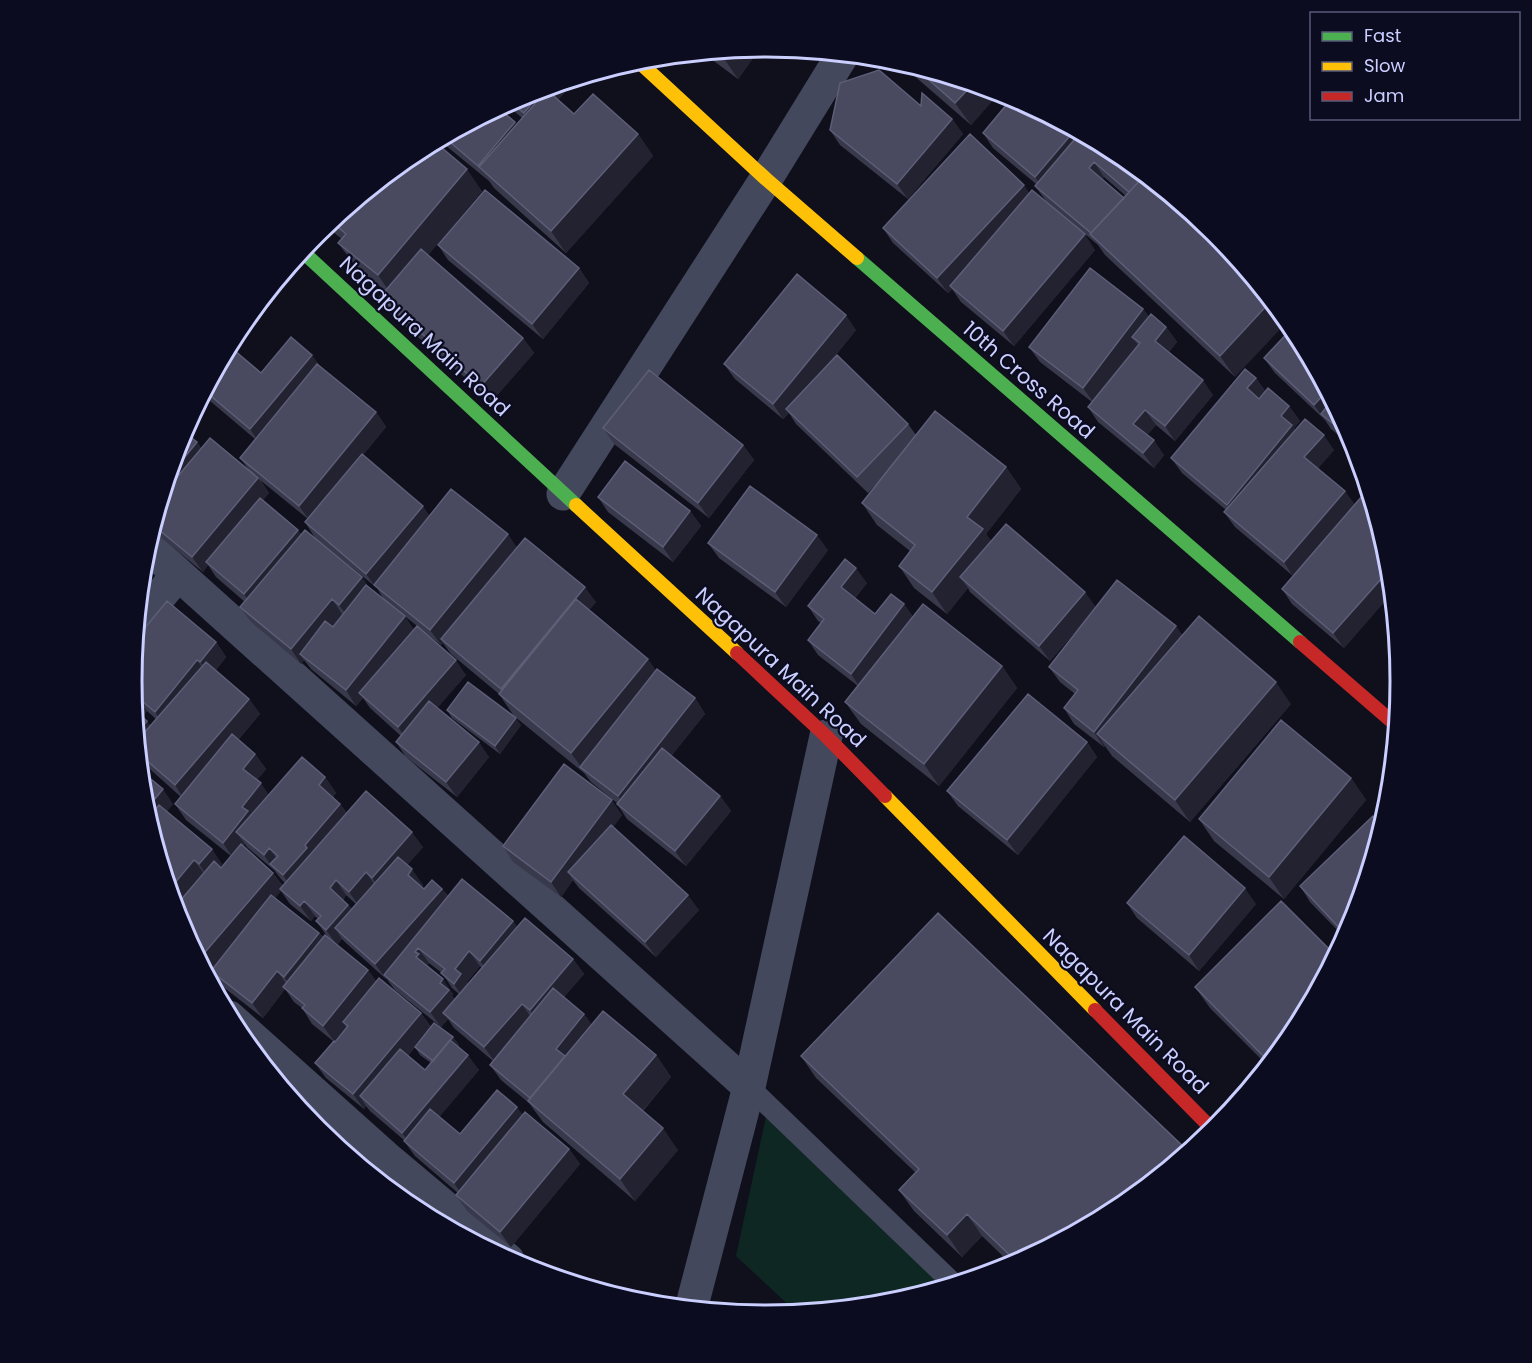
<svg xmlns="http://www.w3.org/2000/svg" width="1532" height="1363" viewBox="0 0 1532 1363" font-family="Poppins,sans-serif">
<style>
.green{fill:#0e2723}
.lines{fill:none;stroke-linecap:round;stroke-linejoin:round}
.lane{stroke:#44485d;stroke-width:21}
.street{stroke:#44485d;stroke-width:33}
.fast{stroke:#4caf50;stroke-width:14}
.slow{stroke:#ffc107;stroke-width:14}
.jam{stroke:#c62828;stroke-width:14}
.wall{fill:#39394c;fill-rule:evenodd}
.shaded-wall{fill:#222230}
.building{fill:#49495f;stroke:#5d5e78;stroke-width:1.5}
.labels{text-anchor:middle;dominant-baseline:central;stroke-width:4.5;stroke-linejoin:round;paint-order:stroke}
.street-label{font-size:21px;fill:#cbcfff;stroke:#0c0c20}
.rim{fill:none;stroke:#cbcfff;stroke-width:3}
</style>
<rect width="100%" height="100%" fill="#10101c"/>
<path class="green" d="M770,1098L965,1282L890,1304L797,1313L736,1256Z"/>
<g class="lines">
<path class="lane" d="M749,1087L955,1285"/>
<path class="street" d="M563,494L766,179L843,54
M147,546L749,1087
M137,624L178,574
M229,1017L390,1161L385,1186
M390,1161L508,1260
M691,1309L749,1087L826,736"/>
<path class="fast" d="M302,251L576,505
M857,258L1300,642"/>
<path class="slow" d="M637,60L766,179L857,258
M576,505L737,653
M885,796L1095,1010"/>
<path class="jam" d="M1300,642L1397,726
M737,653L826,736L885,796
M1095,1010L1214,1131"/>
</g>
<path class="wall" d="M761,47L738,79L703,53Z
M897,61L1000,92L971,125Z
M576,79L558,100L574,114L638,134L653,156L566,253L494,188L489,181L439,140L498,108L517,124L522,118L506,104L523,95Z
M921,106L952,119L963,134L908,199L840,145L830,130Z
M983,133L1119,154L1235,377L1105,255L1098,245L1046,201L1035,186L1036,184L993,148ZM1104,177L1126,196L1124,198L1102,180Z
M414,153L482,191L428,255L523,338L534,353L492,401L390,313L380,297L385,291L354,264L338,243L342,239L333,232L328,224Z
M1029,193L1095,250L1014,346L961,302L952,289L948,293L893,243L883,228Z
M438,245L579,268L589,283L543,339L448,260Z
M1143,309L1149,317L1166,327L1177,342L1169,352L1213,395L1175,441L1156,425L1147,435L1164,455L1154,468L1098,422L1088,407L1092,402L1040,362L1029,347Z
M856,330L831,361L908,424L916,435L1006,467L1021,489L986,534L991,541L1096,607L1182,635L1291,704L1190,822L1112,756L1105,746L1104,747L1074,724L1064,708L1075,694L1060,682L1049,667L1096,608L1050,661L970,592L968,588L947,614L914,588L899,566L910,551L877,525L862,503L884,476L868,493L796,424L789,413L783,419L735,379L724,364Z
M229,346L261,373L321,367L376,412L386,427L363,455L430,516L517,547L596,602L589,610L656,671L695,698L705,714L671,756L720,796L731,811L686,866L627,819L617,804V803L591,782L584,773L514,716L499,694L451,654L443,643L441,645L419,628L466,675L437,708L489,757L457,797L406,757L396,742L401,736L370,708L363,698L356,706L311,669L304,660L301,664L251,622L240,607L245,602L216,577L208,565L203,572L154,532L152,529L179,438L197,442L201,448L249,470L240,458L255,439L203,395ZM260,480L308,519L305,522L315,538L377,588L384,600L368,587L362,577L301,534L263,500L269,493ZM401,613L417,626L414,630ZM342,614H343L333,627H332Z
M1264,358L1353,439L1356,450L1331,429L1325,420L1275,373Z
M1256,378L1265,391L1289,406L1300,421L1294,428L1295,430L1334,450L1318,468L1389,558L1392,593L1344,648L1292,604L1282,589L1293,576L1235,527L1224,512L1226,510L1182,473L1171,458Z
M603,428L743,445L754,460L709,518L614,444Z
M598,497L690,511L701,526L673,562L608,512Z
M708,543L828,550L786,607L719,558Z
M867,583L855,598L875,614L904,604L913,617L1002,666L1017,688L939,786L861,724L845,702L858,686L818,655L808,640L821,623L818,621L808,606Z
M216,642L226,657L216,670L249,699L260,714L238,740L255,754L266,769L257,780L269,795L325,777L336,793L333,797L340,804L347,813L423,847L407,865L423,885L421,887L424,889H442L448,896L513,921L517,927L573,959L584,974L564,997L584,1014L592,1025L656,1055L671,1077L643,1111L678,1150L635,1201L543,1122L529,1103L501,1080L490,1065L493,1061L454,1028L448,1019L441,1027L395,990L386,978V979L346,943L342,939L337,945L368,970L376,981L421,1013L431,1027L453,1037L459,1045L458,1046L479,1070L439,1117L460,1134L523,1115L569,1149L580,1164L511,1247L467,1211L456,1195L458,1193L415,1156L404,1141V1140L370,1111L366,1106L364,1109L326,1078L315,1063L333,1041L312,1024L302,1008L294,1002L285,989L263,1018L222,986L212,972L211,973L201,965L179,924L143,805L173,804L167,811L222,864L220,866L221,868L231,856L186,820L175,804L181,797L142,762L139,759V760L131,681ZM147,711L156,719L150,726L147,721L142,717ZM245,844L247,847L274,870L281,879L285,883L283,886L273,873L243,846ZM281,891L290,904L311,921L315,916L318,919L316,921L327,936L323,937L319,933L275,898ZM346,895L356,904L352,909L343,900ZM429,963L442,973L452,988L459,994L455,999L452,996L453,994L427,966ZM480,966L482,968L468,984L467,982ZM346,1027L347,1028L335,1042L334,1041ZM415,1047L420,1055L431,1063L425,1070L408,1056Z
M447,710L521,725L500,754L452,718Z
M1087,742L1097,757L1018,855L958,806L947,791Z
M1351,778L1366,800L1284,899L1214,841L1199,819Z
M622,815L613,827L699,910L656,957L579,888L573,880L561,897L513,862L503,846Z
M1300,886L1353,925L1345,938L1310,902Z
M1127,903L1256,904L1199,971L1137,918Z
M1195,987L1294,1035L1268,1066L1210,1008Z
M801,1056L1119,1210L1013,1266L982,1236L962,1257L914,1211L899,1190L916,1173L816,1078Z"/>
<path class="shaded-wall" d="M761,47L738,79L723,57L728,50Z
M576,79L534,128L524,113L545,88Z
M973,84L1000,92L971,125L955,103Z
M952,119L963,134L908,199L897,184Z
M515,122L526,137L479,167L489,181L478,166Z
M1075,130L1091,139L1046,192L1035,177Z
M638,134L653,156L566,253L551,231Z
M1094,162L1104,177L1099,183L1089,168Z
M467,169L482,191L393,297L378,275Z
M1024,185L1034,200L950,286L952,289L948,293L937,278Z
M1209,228L1215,233L1227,247L1219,256L1204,234Z
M1085,234L1095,250L1014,346L1003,331Z
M579,268L589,283L543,339L532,324Z
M1271,301L1288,321L1235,377L1220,356Z
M1143,309L1154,324L1132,337L1138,345L1094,403L1083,388Z
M846,315L856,330L789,412L786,409L789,413L783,419L773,404Z
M1166,327L1177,342L1166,356L1155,341Z
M523,338L534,353L492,401L481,386Z
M312,355L323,370L260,444L250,429Z
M1256,378L1266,393L1257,403L1247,388Z
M1203,380L1213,395L1175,441L1165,426Z
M1327,391L1336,408L1321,414L1325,420L1314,405Z
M1289,406L1300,421L1294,428L1303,441L1238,520L1227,505L1281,416Z
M1145,410L1156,425L1144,439L1133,424Z
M376,412L386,427L310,521L299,506Z
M1324,435L1334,450L1315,472L1304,457Z
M1154,440L1164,455L1154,468L1143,453Z
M197,442L208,458L157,512L167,479Z
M743,445L754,460L709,518L698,503Z
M1006,467L1021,489L986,534L998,550L960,577L968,588L947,614L932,592L967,517Z
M258,478L269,493L209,564L206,562L208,565L203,572L192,557Z
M1345,491L1356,506L1294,578L1284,562Z
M423,506L433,521L374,585L366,574Z
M690,511L701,526L673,562L663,547Z
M298,530L309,545L254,609L244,594Z
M508,534L518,549L441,639L443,643L441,645L430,630Z
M817,535L828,550L786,607L775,592Z
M856,568L867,583L851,602L841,587Z
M1390,569L1392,593L1344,648L1333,633Z
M362,577L372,592L350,620L339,605Z
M585,587L596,602L511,704L501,689Z
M1085,592L1096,607L1050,661L1039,646Z
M332,599L342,614L306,658L300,654L304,660L301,664L291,649Z
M904,604L914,619L861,689L851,674Z
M405,616L415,631L359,693L363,698L356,706L346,690Z
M1176,626L1187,641L1097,734L1105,746L1104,747L1094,732Z
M216,642L226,657L211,677L200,662Z
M648,659L663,680L582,768L571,753Z
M197,660L208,675L165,727L155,712Z
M456,660L466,675L408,742L398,727Z
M1002,666L1017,688L939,786L924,764Z
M1276,682L1291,704L1190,822L1175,800Z
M136,696L147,711L139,721L134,714L133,700Z
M695,698L705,714L628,811L618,796Z
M249,699L260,714L185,801L175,785Z
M516,718L521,725L500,754L495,746Z
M147,721L158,737L138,753L136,735Z
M479,742L489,757L457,797L446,782Z
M1087,742L1097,757L1018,855L1007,840Z
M255,754L266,769L254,784L243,769Z
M325,777L336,793L330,800L319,785Z
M1351,778L1366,800L1284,899L1269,877Z
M261,783L271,798L236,832L245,844L233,858L223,843L242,807Z
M163,789L173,804L151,831L145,811Z
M720,796L731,811L686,866L675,851Z
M612,800L622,815L575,879L568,872L573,880L561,897L551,882Z
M340,804L351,819L293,890L283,875L305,845Z
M412,832L423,847L383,893L372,878Z
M269,848L280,863L270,864L264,855Z
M212,849L222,864L209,879L199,864Z
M194,860L205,875L175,911L169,890Z
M412,869L423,885L419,890L408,875Z
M366,872L376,887L360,907L349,892Z
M273,873L284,888L280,889L281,891L211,973L200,958Z
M336,880L346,895L340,903L330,888Z
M1245,888L1256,904L1199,971L1189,955Z
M442,889L453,904L384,975L386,978V979L375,964Z
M688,895L699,910L656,957L645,942Z
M304,901L315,916L311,921L300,906Z
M348,905L359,920L335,928L342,939L337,945L326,930Z
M513,921L523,936L491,976L480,961Z
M319,933L330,948L295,992L284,977Z
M418,948L429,963L427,966L416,957L415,952Z
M469,951L480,966L467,982L472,989L464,999L454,984L455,969Z
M573,959L584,974L540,1025L530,1010Z
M368,970L379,985L343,1022L346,1027L334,1041L323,1026Z
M277,971L288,986L283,987L285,989L263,1018L252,1003Z
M443,979L453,994L452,996L459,1005L443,1013L448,1019L441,1027L430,1012L440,983Z
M522,1004L532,1019L495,1062L484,1047Z
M421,1013L431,1028L368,1104L360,1096L366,1106L364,1109L353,1094Z
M584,1014L595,1029L569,1060L556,1049Z
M453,1037L459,1045L439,1070L434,1062Z
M468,1055L479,1070L413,1148L402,1133Z
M656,1055L671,1077L638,1116L623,1094Z
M517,1107L528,1122L464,1198L454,1183Z
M663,1128L678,1150L635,1201L620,1179Z
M569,1149L580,1164L511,1247L500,1232Z
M967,1214L982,1236L962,1257L947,1235Z"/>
<path class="building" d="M728,50L723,57L716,51Z
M912,65L973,84L955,103Z
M879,70L921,106L922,93L952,119L897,184L830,130L840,83Z
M545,88L524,113L510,102L523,95Z
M547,90L574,114L593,94L638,134L551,231L479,167Z
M1013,97L1075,130L1035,177L983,133Z
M498,108L515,122L478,166L444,137Z
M1080,133L1119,154L1145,175L1129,192L1094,162L1089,168L1124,198L1091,233L1035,186Z
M970,134L1024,185L937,278L883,228Z
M435,142L467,169L378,275L338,243L346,234L331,221L414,153Z
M1145,175L1209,228L1204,234L1213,243L1219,237L1271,301L1220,356L1090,234Z
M485,190L579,268L532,324L438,245Z
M1032,190L1085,234L1003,331L950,286Z
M421,249L523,338L481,386L380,297Z
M1090,268L1143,309L1083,388L1029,347Z
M797,274L846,315L773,404L724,364Z
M1151,314L1166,327L1155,341L1203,380L1165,426L1145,410L1133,424L1154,440L1143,453L1088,407L1140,343L1132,337Z
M1293,327L1327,391L1314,405L1264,358Z
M291,337L312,355L250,429L205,391L229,346L261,373Z
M837,355L908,424L857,477L786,409Z
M317,364L376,412L299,506L240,458Z
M1245,369L1256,378L1247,388L1259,399L1268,388L1289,406L1281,416L1292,425L1227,505L1171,458Z
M649,370L743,445L698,503L603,428Z
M1332,400L1353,439L1354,441L1321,414Z
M935,411L1006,467L967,517L983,529L932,592L899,566L915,545L862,503Z
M1305,419L1324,435L1304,457L1345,491L1284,562L1224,512Z
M183,431L197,442L167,479L179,438Z
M210,438L258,478L192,557L153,525L162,495Z
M362,454L423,506L366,574L305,522Z
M625,461L690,511L663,547L598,497Z
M750,486L817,535L775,592L708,543Z
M451,489L508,534L430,630L374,585Z
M1363,495L1372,502L1389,558L1390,569L1333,633L1282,589Z
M260,498L298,530L244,594L206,562Z
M1006,524L1085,592L1039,646L960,577Z
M305,530L362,577L339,605L332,599L291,649L240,607Z
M525,538L585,587L501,689L441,639Z
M845,559L856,568L841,587L875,614L891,594L904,604L851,674L808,640L824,619L808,606Z
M1117,580L1176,626L1094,732L1064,708L1078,690L1049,667Z
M366,585L405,616L346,690L300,654L325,621L333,627Z
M576,599L648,659L571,753L499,694Z
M167,601L216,642L200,662L197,660L155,712L136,696L133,700L131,681L135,640Z
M923,604L1002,666L924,764L845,702Z
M1199,616L1276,682L1175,800L1097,734Z
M417,626L456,660L398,727L359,693Z
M206,662L249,699L175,785L138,753L137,741Z
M657,669L695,698L618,796L580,767Z
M468,682L516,718L495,746L447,710Z
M1028,694L1087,742L1007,840L947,791Z
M429,701L479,742L446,782L396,742Z
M134,710L147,721L136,735Z
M1281,720L1351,778L1269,877L1199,819Z
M232,734L255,754L243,769L261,783L242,807L248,811L223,843L175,804Z
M662,748L720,796L675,851L617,804Z
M302,757L325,777L319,785L340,804L305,845L307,848L283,875L270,864L278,856L269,848L264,855L236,832Z
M564,764L612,800L551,882L503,846Z
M140,770L163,789L145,811L143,805Z
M366,791L412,832L372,878L366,872L349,892L336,880L330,888L348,905L326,930L316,921L321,916L304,901L300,906L280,889Z
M159,805L212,849L199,864L194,860L169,890L147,819Z
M1373,816L1383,826L1353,925L1346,935L1300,886Z
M611,825L688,895L645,942L568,872Z
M1184,836L1245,888L1189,955L1127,903Z
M241,844L273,873L200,958L195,954L184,934L188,931L179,923L174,908L214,861L221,868Z
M398,857L412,869L408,875L424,889L432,880L442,889L375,964L335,928Z
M462,879L513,921L480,961L469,951L455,969L461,974L454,984L441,973L445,969L418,948L415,952L419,954L416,957L443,979L440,983L449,990L430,1012L384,975Z
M271,895L319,933L284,977L277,971L252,1003L211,971Z
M1281,901L1336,956L1294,1035L1270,1063L1195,987Z
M938,913L1189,1152L1119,1210L1018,1263L967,1214L947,1235L899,1190L919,1169L801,1056Z
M525,918L573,959L530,1010L522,1004L484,1047L443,1013Z
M325,935L368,970L323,1026L302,1008L305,1005L283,987Z
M379,978L421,1013L353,1094L315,1063L334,1041L335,1042L348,1026L343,1022Z
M553,988L584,1014L556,1049L565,1056L530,1098L490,1065Z
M603,1011L656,1055L623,1094L663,1128L620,1179L528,1101Z
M434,1023L453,1037L433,1061L415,1047Z
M450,1040L468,1055L402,1133L360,1096L400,1049L425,1070Z
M497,1090L517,1107L454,1183L404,1141L430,1109L460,1134Z
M525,1112L569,1149L500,1232L456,1195Z"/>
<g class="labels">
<g class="street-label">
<text transform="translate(425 336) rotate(43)">Nagapura Main Road</text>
<text transform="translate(1029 380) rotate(41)">10th Cross Road</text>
<text transform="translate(781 667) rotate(43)">Nagapura Main Road</text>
<text transform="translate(1126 1011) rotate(45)">Nagapura Main Road</text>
</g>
</g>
<path d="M0 0H1532V1363H0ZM142 681a624 624 0 1 1 1248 0a624 624 0 1 1-1248 0Z" fill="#0c0c20" fill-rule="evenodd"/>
<path class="rim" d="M142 681a624 624 0 1 1 1248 0a624 624 0 1 1-1248 0Z"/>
<rect x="1310" y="12" width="210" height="108" fill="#0c0c20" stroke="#585a79" stroke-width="1.5"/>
<rect x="1322" y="32" width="30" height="9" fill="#4caf50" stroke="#585a79" stroke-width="1.5"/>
<text x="1364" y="42" font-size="18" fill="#cbcfff">Fast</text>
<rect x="1322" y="62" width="30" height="9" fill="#ffc107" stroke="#585a79" stroke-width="1.5"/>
<text x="1364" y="72" font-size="18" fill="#cbcfff">Slow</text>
<rect x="1322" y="92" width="30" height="9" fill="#c62828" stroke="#585a79" stroke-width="1.5"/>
<text x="1364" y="102" font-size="18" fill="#cbcfff">Jam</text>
</svg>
